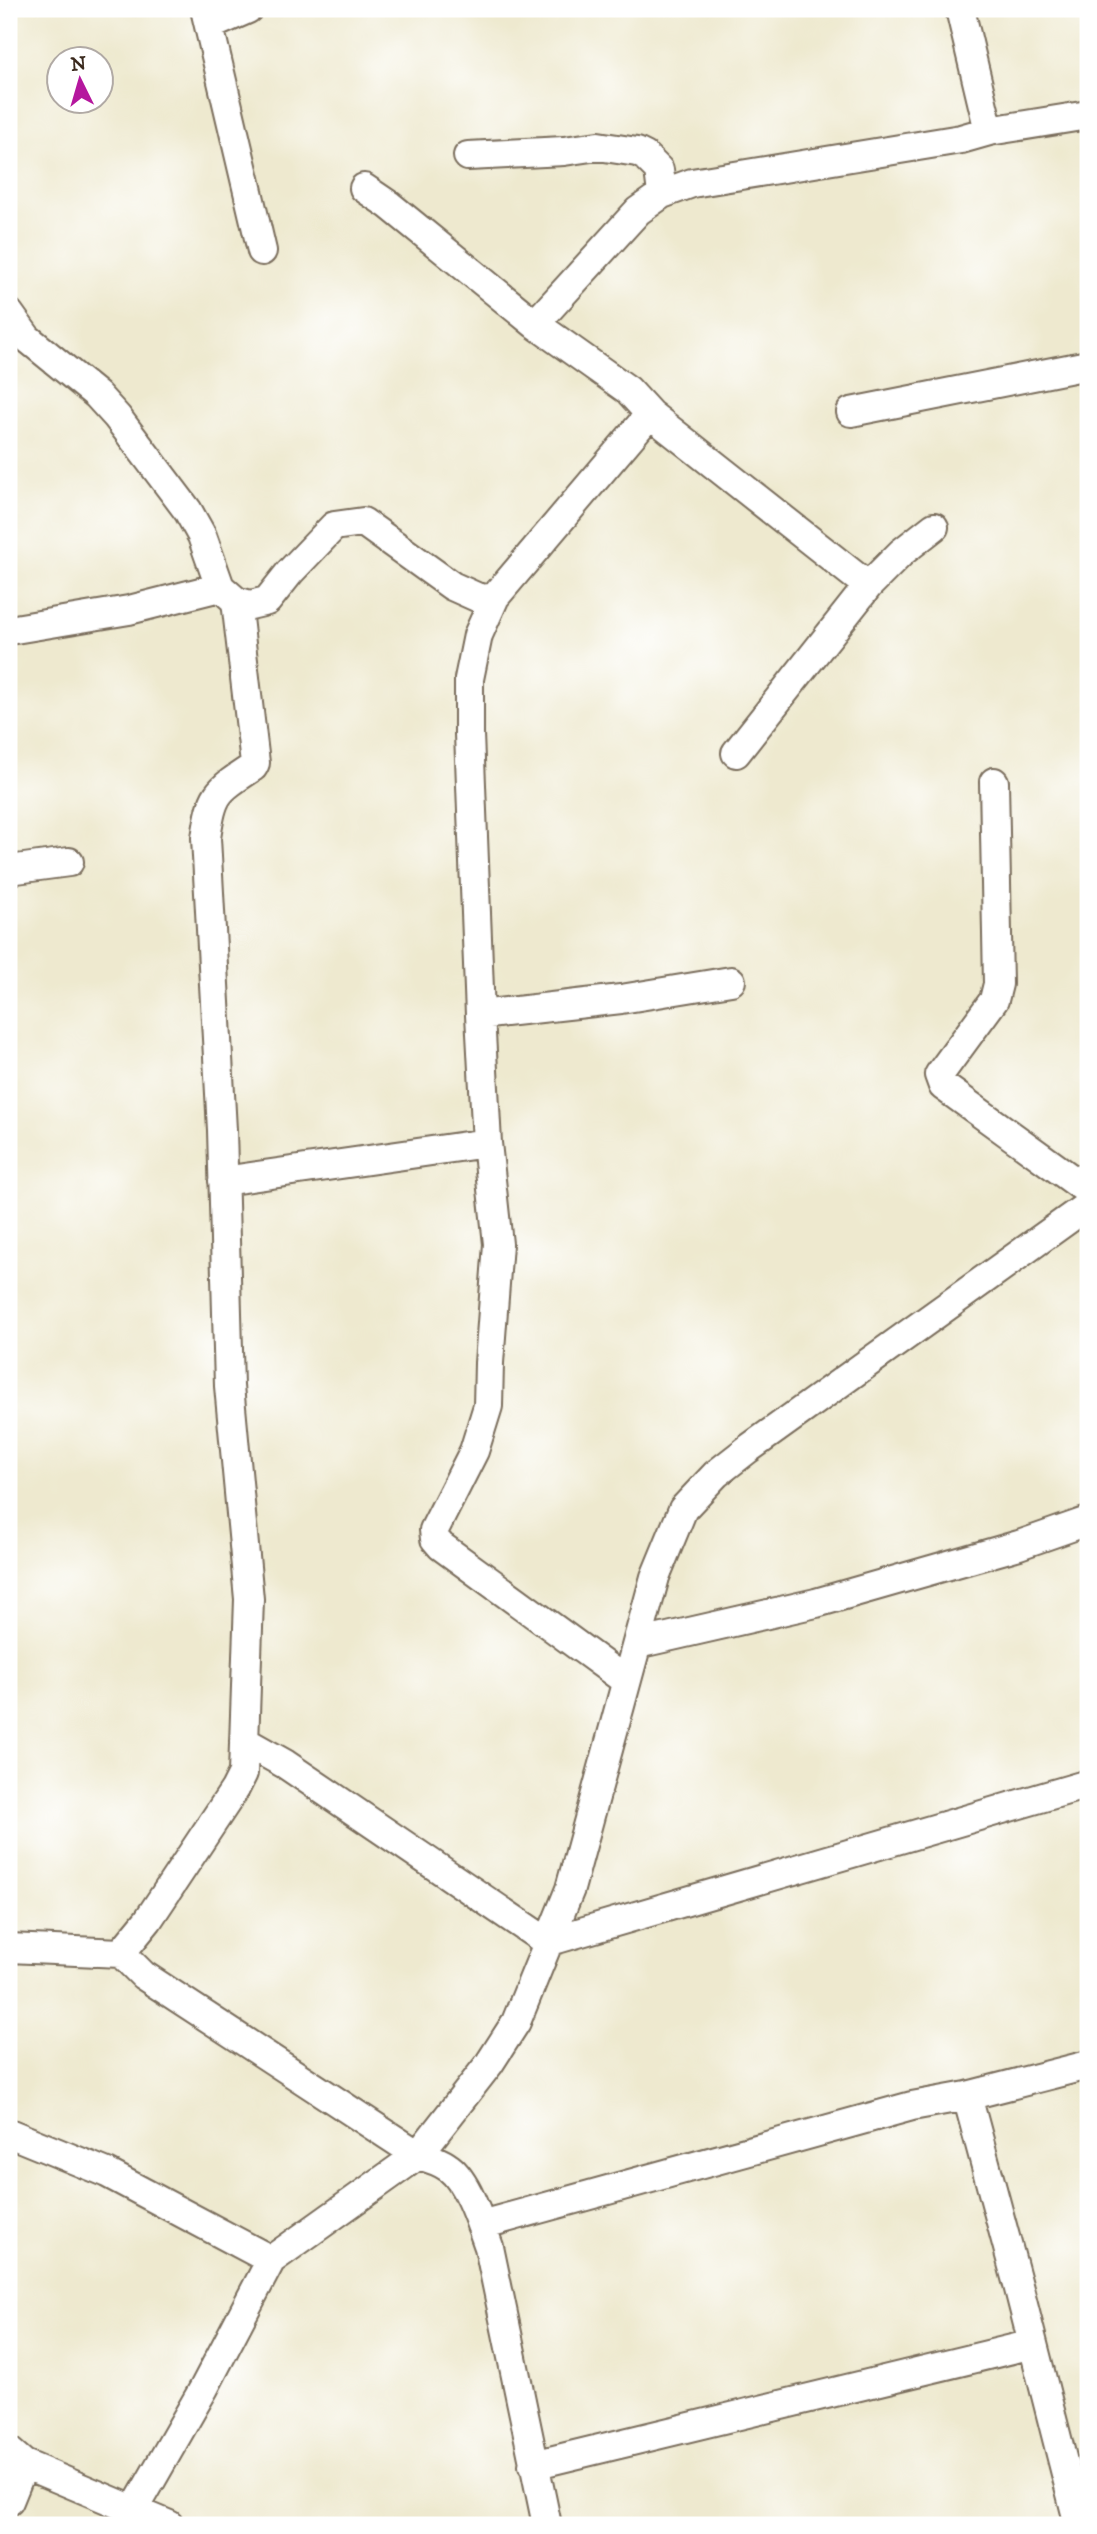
<svg xmlns="http://www.w3.org/2000/svg" width="1097" height="2534" viewBox="0 0 1097 2534" font-family="'IM FELL DW Pica',serif">
<style>
.lines{fill:none;stroke-linecap:round;stroke-linejoin:round}
.minor-casing{stroke:#7a6d5c;stroke-width:32}
.minor{stroke:#fff;stroke-width:28}
</style>
<rect width="100%" height="100%" fill="#fff"/>
<filter id="ink" filterUnits="userSpaceOnUse"><feTurbulence type="fractalNoise" baseFrequency=".0143" numOctaves="2"/><feDisplacementMap in="SourceGraphic" scale="14" xChannelSelector="R" yChannelSelector="G"/><feConvolveMatrix kernelMatrix="1 2 1 2 8 2 1 2 1" color-interpolation-filters="sRGB"/></filter>
<filter id="wash" filterUnits="userSpaceOnUse"><feTurbulence type="fractalNoise" baseFrequency=".00686" numOctaves="4" result="noise"/><feDisplacementMap in="SourceGraphic" scale="28" xChannelSelector="R" yChannelSelector="G"/><feGaussianBlur stdDeviation="1.57" result="paint"/><feColorMatrix in="noise" values="0 0 0 0 0 0 0 0 0 0 0 0 0 0 0 0 0 1.4 0 .05"/><feComposite in="paint" operator="in"/></filter>
<g filter="url(#wash)">
<rect width="100%" height="100%" fill="#eee9cf"/>
</g>
<g filter="url(#ink)">
<g class="lines">
<g class="minor-casing">
<path id="minor" d="M205,9L262,251
M960,9L989,131
M209,26L248,9
M468,156L564,151L598,146L637,152L645,156L659,170L662,194
M364,188L389,205L535,324L628,390L650,414L868,586
M9,313L27,338L97,395L117,417L188,511L202,536L220,587L236,601L250,605L267,601L290,572L334,526L363,522L452,586L481,599L495,597L650,414
M535,324L638,211L662,194L692,183L961,139L989,131L1088,115
M851,412L1088,365
M495,597L478,635L469,679V734L480,1015L487,1143L498,1244L489,1363L488,1406L474,1451L434,1530L435,1539L441,1546L626,1681
M9,630L129,610L220,587
M736,753L868,586L902,552L934,527
M994,782L998,984L994,1000L939,1075L943,1086L1088,1191
M9,870L69,862
M480,1015L621,999L731,981
M223,1181L487,1143
M637,1644L816,1603L1019,1545L1088,1521
M244,1741L285,1764L547,1942L1088,1784
M9,1948L121,1953L143,1975L418,2155C429,2158 440,2161 449,2168C468,2182 481,2225 489,2247L547,2525
M121,1953L148,1920L235,1789L243,1773L249,1599L229,1386L222,1130L206,838C213,793 215,792 253,767L255,763L236,601
M967,2096L1088,2065
M9,2133L107,2173L271,2260
M481,2225L912,2106L967,2096L1018,2285L1079,2525
M9,2451L24,2464L169,2525
M533,2465L1033,2344
M9,2501L24,2464
M133,2512L204,2388L271,2260L418,2155L489,2064L516,2022L570,1889L655,1577L683,1509L716,1474L748,1449L1088,1205"/>
</g>
<use href="#minor" class="minor"/>
</g>
</g>
<rect width="1097" height="2534" fill="none" stroke="#fff" stroke-width="35"/>
<g transform="translate(80 80) rotate(355)"><circle r="33" fill="#ffffff" stroke="#b1aaa5" stroke-width="2"/>
<path d="M0-5L12 26L0 18L-12 26Z" fill="#b5179e"/>
<text y="-10" font-size="19" font-weight="bold" text-anchor="middle" fill="#3b2a1e">N</text>
</g>
</svg>
